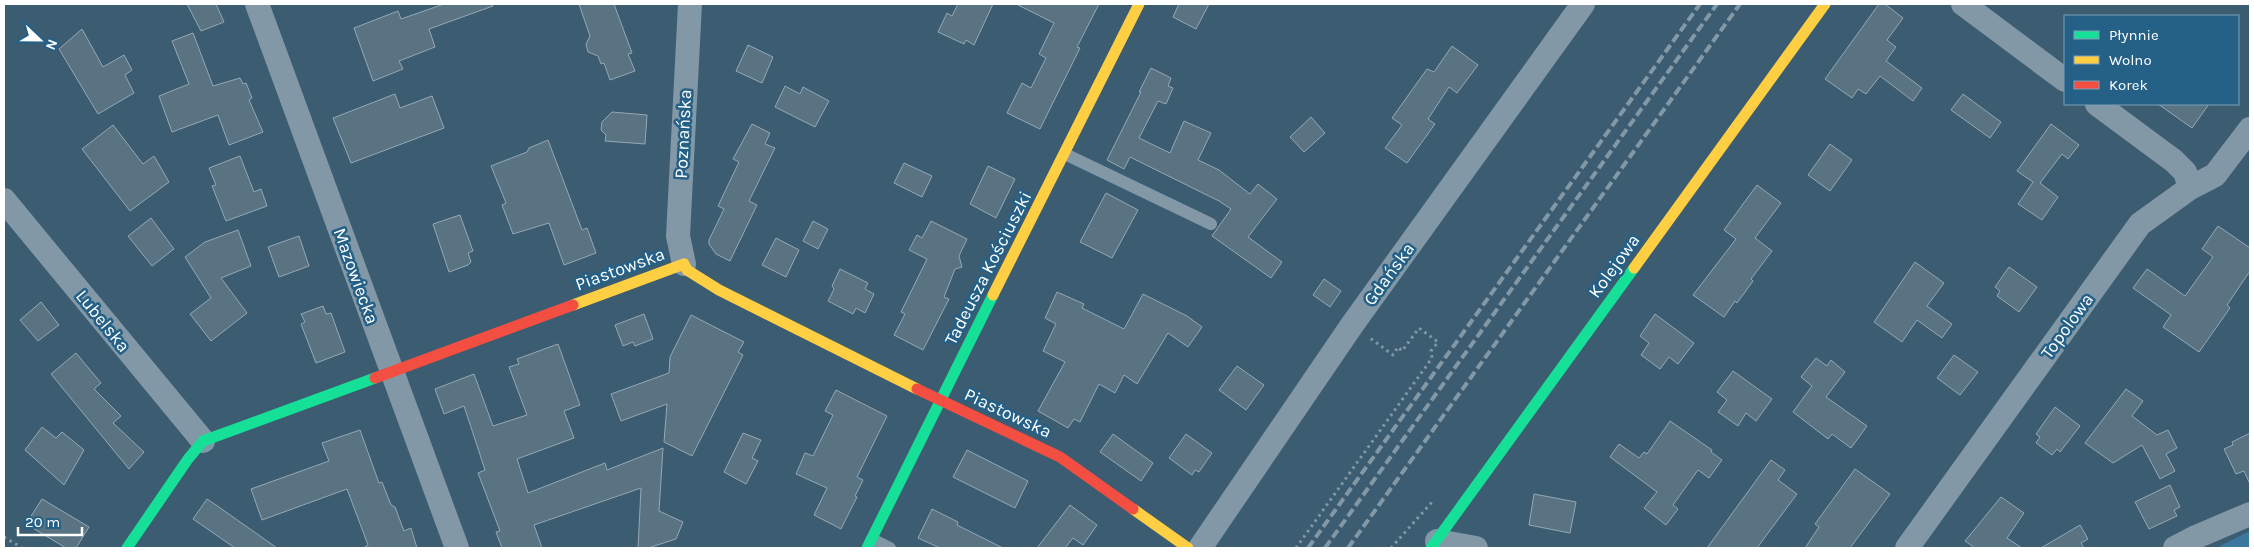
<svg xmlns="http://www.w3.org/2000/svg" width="2254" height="552" viewBox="0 0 2254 552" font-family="Karla,sans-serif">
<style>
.green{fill:#3a789d}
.building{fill:#597383;stroke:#96a8b5}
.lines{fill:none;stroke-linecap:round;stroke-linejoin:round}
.path{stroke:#8298a7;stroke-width:3;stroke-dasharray:2.5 4;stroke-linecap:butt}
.lane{stroke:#8298a7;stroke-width:12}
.street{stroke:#8298a7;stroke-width:24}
.fast{stroke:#16e098;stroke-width:11}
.slow{stroke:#ffcf43;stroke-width:11}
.jam{stroke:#f24e42;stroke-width:11}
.rail{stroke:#8298a5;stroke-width:4;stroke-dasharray:9 4;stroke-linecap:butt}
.labels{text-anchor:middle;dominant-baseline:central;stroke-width:5;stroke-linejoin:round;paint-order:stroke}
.street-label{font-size:18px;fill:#fff;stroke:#256187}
</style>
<rect width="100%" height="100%" fill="#3b5c71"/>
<path class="green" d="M2250,531V548H2216Z"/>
<path class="building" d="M187,4H216L224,22L201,31Z
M444,4H492L493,6L429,29L435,47L399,61L403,69L373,81L354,28L398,11L401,19Z
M579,4H614L632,53L628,54L635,71L610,80L604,63L601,64L598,56L588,52L586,44L590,36Z
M958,4H993L974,45L966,40L964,44L938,32L947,13L952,16Z
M1016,4H1099L1077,47L1080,48L1040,129L1007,113L1022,83L1031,88L1046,58L1039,54L1054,23Z
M1179,4H1209L1196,29L1173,17Z
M1879,4H1885L1903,18L1887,40L1896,47L1886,61L1922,88L1913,101L1880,76L1866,94L1858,89L1852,98L1825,79Z
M82,29L103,67L124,55L132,70L125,75L134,93L98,114L59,49Z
M193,33L213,86L240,78L243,84L246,83L252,98L249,100L263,132L229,145L218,115L172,132L159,96L189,84L172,41Z
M748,45L773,57L762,83L736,71Z
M1452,46L1478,65L1457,93L1449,87L1428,119L1435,124L1407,163L1385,148L1402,125L1392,118L1427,69L1434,72Z
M1151,68L1171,78L1168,86L1173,88L1166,104L1158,101L1139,138L1170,153L1184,121L1211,133L1198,160L1219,170L1250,194L1258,184L1277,199L1248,237L1282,262L1271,278L1212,236L1231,209L1219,201L1130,157L1124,169L1107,160L1141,92H1139Z
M785,86L800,94L803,87L829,101L815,127L775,107Z
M395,94L400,108L432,96L444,128L351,163L333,118Z
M1963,94L2001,122L1990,138L1951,110Z
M2158,104H2209L2192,128Z
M612,112L647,115L645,144L605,141L606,135L601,130L602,122Z
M1311,117L1325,133L1304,152L1290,137Z
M752,124L770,133L765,144L775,148L749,201L757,205L730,261L716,254L709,244V240L724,209L718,206L739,162L733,159Z
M2051,124L2079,145L2068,159L2062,154L2040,183L2058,197L2042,220L2018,204L2033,182L2017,171Z
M113,125L143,164L154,156L169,182L130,211L82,149Z
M548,140L582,230L587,228L596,253L564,265L549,223L513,234L502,205L506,203L491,166L527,152L529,148Z
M1830,144L1852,160L1830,191L1808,175Z
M240,156L254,192L261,189L267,206L226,221L212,186L216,185L209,168Z
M904,163L932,176L922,197L894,183Z
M988,166L1015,179L996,218L970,204Z
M1757,185L1781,203L1755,238L1772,251L1751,279L1753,281L1737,303L1735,301L1724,317L1693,295L1736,239L1724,230Z
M1106,193L1138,210L1112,258L1080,242Z
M460,215L473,251L468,253L471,262L468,265L449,272L433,224Z
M151,218L174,249L152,266L128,236Z
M813,221L828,229L818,249L803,241Z
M931,221L967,239L959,256L962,267L955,269L944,297L949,299L923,350L894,335L905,314L901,312L927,259L909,250L917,235L922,238Z
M2218,226L2250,248V271L2227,305L2230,308L2199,352L2163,327L2171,315L2133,288L2147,269L2185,296L2213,257L2202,249Z
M238,230L251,266L221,278L247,313L211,341L190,314L211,298L185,257L205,242Z
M299,236L309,266L279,277L268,247Z
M776,238L799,250L786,277L762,265Z
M1915,262L1944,283L1927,306L1952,324L1942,338L1917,320L1902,342L1874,322Z
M2009,267L2037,287L2019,312L1997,296L2000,291L1995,287Z
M840,269L868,283L865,289L874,294L865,313L856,308L853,314L828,301L834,289L832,286Z
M1324,279L1341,291L1330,307L1313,295Z
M1057,292L1084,304L1082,308L1124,329L1143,294L1187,316L1202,327L1188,347L1168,333L1137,384L1124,375L1115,393L1099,384L1080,422L1074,419L1068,428L1038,411L1065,362L1043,351L1056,324L1045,318Z
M41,302L59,325L38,341L20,320Z
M323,306L326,314L331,313L345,352L316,363L301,324L305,322L301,314Z
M644,314L653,339L635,346L633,342L623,346L615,325Z
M1655,314L1694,343L1678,364L1669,357L1660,369L1641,355L1649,343L1640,336Z
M691,315L744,342L738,352L743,355L692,456L664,442L667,404L621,421L611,394L669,373L670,357Z
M558,344L580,405L564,411L574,438L517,459L528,493L605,463L607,470L663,448L659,511L683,522L676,539L648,548H638L641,488L534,525L542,548H502L496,532L500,531L478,473L485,470L464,406L444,414L435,389L474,374L493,426L527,415L509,367L519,364L517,359Z
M76,353L101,383L94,389L121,416L113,423L144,452L129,469L51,374Z
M1954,355L1978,372L1960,395L1937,378Z
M1816,358L1827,366L1831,360L1845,372L1826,397L1867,426L1851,448L1832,434L1828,439L1793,412L1812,386L1801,377Z
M1237,366L1264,385L1246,410L1219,390Z
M1733,371L1772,399L1756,421L1746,413L1738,426L1718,412L1727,400L1717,392Z
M2126,389L2143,401L2132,416L2157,435L2168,430L2177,448L2166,454L2175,471L2160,479L2142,445L2113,463L2085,443Z
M836,390L887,416L857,477L863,480L855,496L857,497L841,529L814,515L827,488L796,474L805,453L813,456L833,415L825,411Z
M2055,407L2080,426L2060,452L2057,449L2052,455L2036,443L2040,437L2036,434Z
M1670,421L1712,450L1711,452L1722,460L1709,478L1698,470L1673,505L1678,509L1666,525L1644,508L1657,492L1610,457L1619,444L1639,458L1644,452L1647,454Z
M42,427L56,438L62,432L84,450L64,485L25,450Z
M360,430L379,483L382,482L391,505L395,507L404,531L411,528L417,548H363L368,545L347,489L262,520L251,489L329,461L322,443Z
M743,433L761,440L752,458L758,461L746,484L724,472Z
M2250,433V484L2244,471L2236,474L2224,449L2233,445L2232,442Z
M1113,434L1153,463L1141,481L1100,452Z
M1186,434L1212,453L1199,472L1195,470L1192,475L1169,458Z
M967,450L1028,481L1015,508L953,477Z
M1771,460L1785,470L1778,480L1797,494L1757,548H1707Z
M1855,469L1890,494L1850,548H1805L1819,527L1815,524Z
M2170,485L2180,507L2174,510L2177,516L2149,529L2135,502Z
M1534,494L1576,502L1570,533L1529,525Z
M2001,497L2024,513L2007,538L2022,548H1975L1965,541Z
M42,499L89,527L76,548H66L26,524Z
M207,499L216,505L277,548H235L193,519Z
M1070,505L1097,525L1083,545L1073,538L1065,548H1037Z
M932,509L958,522L957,525L1003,548H940L918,538Z
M2080,525L2088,539L2081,543L2084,548H2041Z"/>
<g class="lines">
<path class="path" d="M4,537L22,548
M1296,548L1432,358L1431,351L1438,342L1419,328L1402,351L1398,347L1393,355L1370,338
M1391,548L1432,502"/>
<path class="lane" d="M1065,154L1211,224
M872,539L890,548"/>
<path class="street" d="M257,4L457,548
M1963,4L2065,80
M2097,104L2174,161L2185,172L2190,188
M4,200L203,441
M684,264L678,236L690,4
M1437,541L1476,548
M1200,548L1352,325L1583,4
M1907,548L2140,224L2190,188L2215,175L2250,129
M2175,548L2196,537L2250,514"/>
<path class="fast" d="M127,548L188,459L203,441L375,378
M867,548L993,295
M1431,548L1634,268"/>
<path class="slow" d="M1634,268L1825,4
M993,295L1139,4
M573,305L684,264L687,270L719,290L917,389
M1133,509L1188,548"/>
<path class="jam" d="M375,378L573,305
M917,389L1060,457L1133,509"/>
<path class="rail" d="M1308,548L1700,4
M1325,548L1717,4
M1348,548L1740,4"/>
</g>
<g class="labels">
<g class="street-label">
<text transform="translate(683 134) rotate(-87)">Poznańska</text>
<text transform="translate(1614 266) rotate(-54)">Kolejowa</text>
<text transform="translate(988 268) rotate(-63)">Tadeusza Kościuszki</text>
<text transform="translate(620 269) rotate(-20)">Piastowska</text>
<text transform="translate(1389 274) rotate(-54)">Gdańska</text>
<text transform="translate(356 276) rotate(70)">Mazowiecka</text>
<text transform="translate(103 321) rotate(51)">Lubelska</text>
<text transform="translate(2067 326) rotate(-54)">Topolowa</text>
<text transform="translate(1008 413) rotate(25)">Piastowska</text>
</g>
</g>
<rect width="2254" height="552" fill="none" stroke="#ffffff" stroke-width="10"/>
<rect x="2064" y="15" width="175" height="90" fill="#256187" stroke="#7ca0b7"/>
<rect x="2074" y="31" width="25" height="8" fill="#16e098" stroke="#7ca0b7"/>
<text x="2109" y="40" font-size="15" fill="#ffffff">Płynnie</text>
<rect x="2074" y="56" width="25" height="8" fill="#ffcf43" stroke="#7ca0b7"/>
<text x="2109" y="65" font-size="15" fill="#ffffff">Wolno</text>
<rect x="2074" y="81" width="25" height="8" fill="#f24e42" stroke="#7ca0b7"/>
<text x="2109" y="90" font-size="15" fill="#ffffff">Korek</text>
<g transform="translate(40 40) rotate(112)" stroke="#256187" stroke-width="4" paint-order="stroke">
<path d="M0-4L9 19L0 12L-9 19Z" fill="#ffffff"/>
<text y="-8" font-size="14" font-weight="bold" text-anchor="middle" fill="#ffffff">N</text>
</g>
<path d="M18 527v8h64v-8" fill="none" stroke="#ffffff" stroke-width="2.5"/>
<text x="25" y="527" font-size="15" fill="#ffffff" stroke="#256187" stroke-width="4" paint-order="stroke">20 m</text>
</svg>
